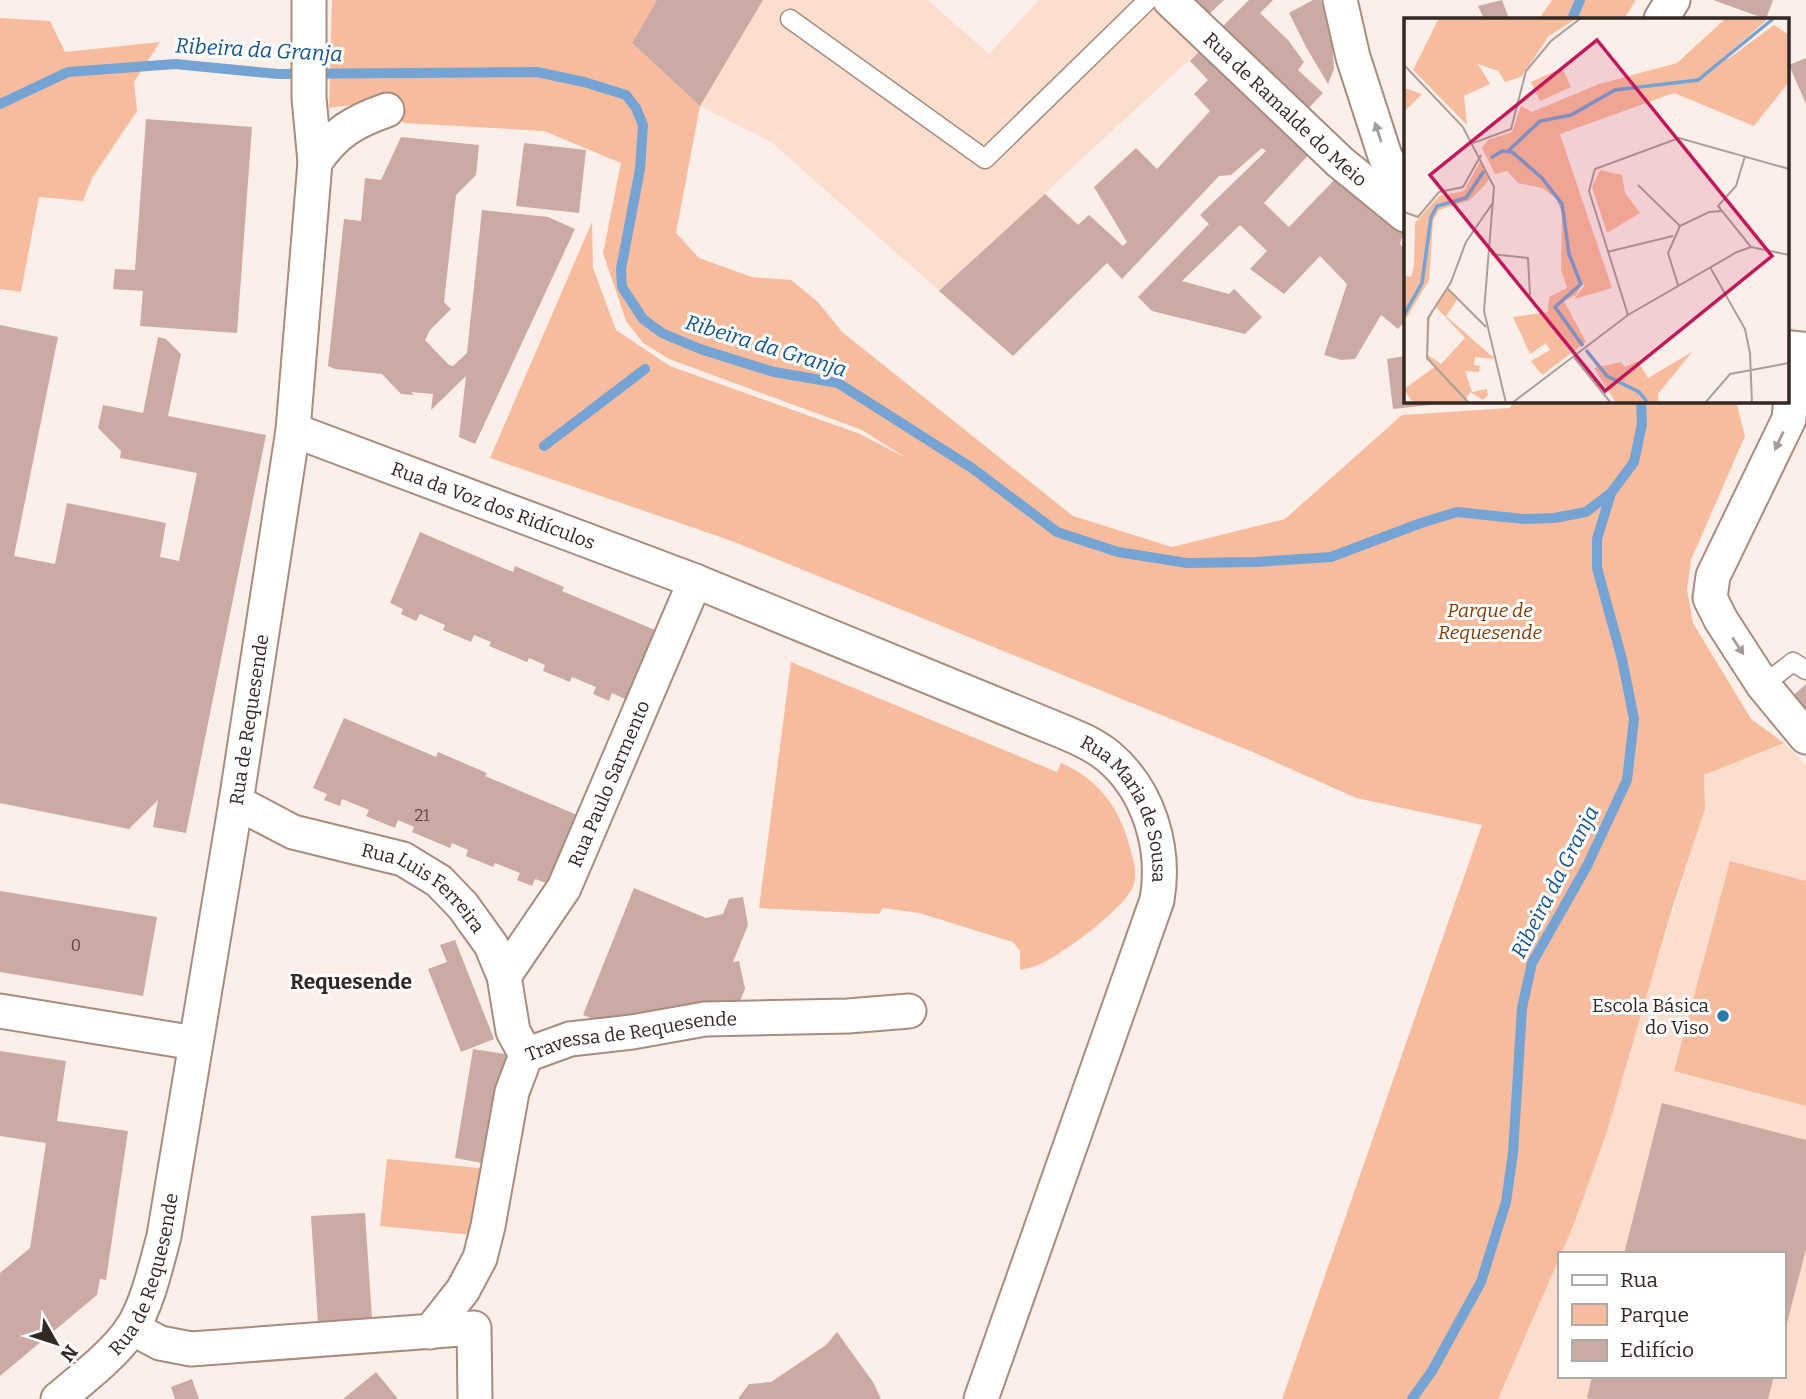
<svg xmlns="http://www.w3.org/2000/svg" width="1806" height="1399" viewBox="0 0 1806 1399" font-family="Bitter,serif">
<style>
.built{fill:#fcdecf}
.green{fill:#f7bc9e}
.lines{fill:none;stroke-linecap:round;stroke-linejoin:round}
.stream{stroke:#75a3d3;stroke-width:10}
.building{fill:#caaaa3}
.lane-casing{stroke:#a88c7e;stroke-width:21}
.street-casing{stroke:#a88c7e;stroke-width:37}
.secondary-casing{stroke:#a88c7e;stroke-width:42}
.lane{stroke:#fff;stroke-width:18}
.street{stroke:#fff;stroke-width:33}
.secondary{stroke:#fff;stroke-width:38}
.oneway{fill:#a39e9c}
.poi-dot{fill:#267bab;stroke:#fff;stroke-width:2.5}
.labels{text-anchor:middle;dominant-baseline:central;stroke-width:6;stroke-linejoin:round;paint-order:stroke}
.number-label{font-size:16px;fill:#594842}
.street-label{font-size:19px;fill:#332822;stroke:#fff}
.park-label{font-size:19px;font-style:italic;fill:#833901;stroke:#fff}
.poi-label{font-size:19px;fill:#332822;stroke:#fff;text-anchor:end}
.water-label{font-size:21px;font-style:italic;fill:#125591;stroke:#fff}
.neighbourhood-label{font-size:21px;font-weight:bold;fill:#332822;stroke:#fff}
.inset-river{fill:none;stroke:#75a3d3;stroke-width:3.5}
.inset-road{fill:none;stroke:#ac9f99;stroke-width:2}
.view{fill:#c2185b;fill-opacity:0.15;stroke:#c2185b;stroke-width:3.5}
.inset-edge{fill:none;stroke:#332822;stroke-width:3.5}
</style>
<rect width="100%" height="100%" fill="#fcefe9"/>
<path class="built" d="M657,0H928L989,54L1039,0H1159L1204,46L1045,193L1078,224L1089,215L1123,246L1013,356L771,142L700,106L632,43Z
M1784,743L1806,765V1399H1498L1559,1259V1376H1783V1254H1561L1574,1224L1705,809L1704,775Z"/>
<path class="green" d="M332,0H657L632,43L700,106L676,233L699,258L752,277L791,280L818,302L842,332L1073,516L1172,547L1285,519L1402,415L1510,408L1513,401H1736L1745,436L1691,560L1687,590L1693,623L1751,719L1784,743L1704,775L1705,809L1672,909L1607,1131L1574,1224L1561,1254H1559V1259L1498,1399H1282L1482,825L1356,798L1255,753L732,541L490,458L592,222L593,268L616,330L670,366L860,434L908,459L862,430L669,359L643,343L626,321L603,253L621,163L544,131L404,123L379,101L329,108Z
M1552,0H1636L1624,19H1539Z
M0,18L50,21L65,52L160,42L134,82L137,111L92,178L83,201L39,197L21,292L0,289Z
M791,662L1057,772L1061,763C1100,779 1122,812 1131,852C1134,862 1137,873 1134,884C1127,907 1064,953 1041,964C1035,967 1027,968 1020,970V951L1013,942L919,913L883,908L879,914L759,908Z
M1730,861L1806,881V1106L1674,1071Z
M387,1159L490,1169L483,1236L380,1226Z"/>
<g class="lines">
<path class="stream" d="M1572,19L1580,0
M0,104L68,72L175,64L278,74L537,72L584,82L626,95L636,108L643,125L640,169L621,269L622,287L643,319L662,333L700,349L774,372L838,383L972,468L1057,532L1118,552L1187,563L1256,562L1331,557L1421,523L1457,512L1524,519L1554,518L1586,512L1611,493L1634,462L1642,424L1641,401
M544,446L645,369
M1412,1399L1432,1371L1481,1282L1506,1202L1513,1153L1522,1008L1532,963L1587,866L1627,780L1634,719L1622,659L1597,568V539L1611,493"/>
</g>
<path class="building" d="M657,0H763L700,106L632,43Z
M1187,0H1224L1205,18Z
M1249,0H1273L1260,13L1288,40L1304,62L1298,70L1323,93L1303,114L1218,31Z
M1313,0H1321L1332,38L1334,69L1328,84L1306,47L1289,13Z
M1502,0L1509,19H1484L1478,6Z
M1713,0H1773L1766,19Z
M1204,46L1314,149L1264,203L1289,227L1338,176L1403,233L1400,244L1405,249V321L1398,329L1381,315L1355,359L1341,360L1324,355L1347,284L1320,256L1284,294L1250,269L1267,251L1240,225L1182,281L1229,294L1234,289L1262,317L1245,334L1152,311L1138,297L1209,224L1200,215L1266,151L1262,148L1231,175L1219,176L1122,279L1107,263L1013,356L939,291L1045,194L1078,225L1089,215L1123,246L1127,242L1094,187L1136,148L1157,169L1210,111L1194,94L1208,80L1190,61Z
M1806,58V104L1789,65Z
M146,119L252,127L237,333L140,326L143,291L113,289L115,269L135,270Z
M401,137L479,145L476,175L456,195L444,302L451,309L430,330L425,340L449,365L453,366L467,353L482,210L548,217L575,229L475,444L459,437L466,376L431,410L433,394L411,392L414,395L401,394L382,374L335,369L328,366L344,219L361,221L365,178L381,180Z
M524,143L586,150L579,213L516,206Z
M0,325L58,337L14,556L55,564L67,503L166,523L160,557L179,561L197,473L120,458L121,451L98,428L103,405L143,413L158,337L166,339L181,354L168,416L266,435L186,833L153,827L158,800L129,829L0,803Z
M1405,356V401H1448V403L1393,409L1387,359Z
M420,532L513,572L515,566L564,587L562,591L655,630L625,699L612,693L609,701L593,694L596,687L572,677L570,682L543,671L545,665L529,658L527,662L489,646L491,642L474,635L471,642L443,630L445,625L420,614L416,621L401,614L403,609L390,603Z
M1806,684V722L1787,701Z
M344,718L436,757L438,752L487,773L485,776L577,815L549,884L535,879L532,886L517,880L520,873L495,863L493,867L466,856L468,850L452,843L450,848L412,832L414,827L398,820L395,828L366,816L369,810L342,799L340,806L324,800L327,794L313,788Z
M634,888L706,918L723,914L729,899L743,897L748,925L733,962L739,961L745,989L740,1001L610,1025L583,1015Z
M0,891L157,917L143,996L0,972Z
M455,940L494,1039L461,1052L428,969L447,962L440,945Z
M473,1049L512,1055L493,1165L455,1158Z
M0,1051L66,1061L57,1121L128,1131L106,1280L100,1279L97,1295L0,1376V1273L30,1248L46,1143L0,1136Z
M1662,1103L1806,1140V1249L1784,1335L1783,1254H1624Z
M365,1213L372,1319L318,1323L311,1216Z
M837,1332L873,1382L881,1399H738L749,1384L771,1382L826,1345Z
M376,1372L398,1399H343Z
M1592,1376H1774L1768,1399H1592L1587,1398Z
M192,1379L199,1399H175L171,1387Z"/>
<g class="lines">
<g class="lane-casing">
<path id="lane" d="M790,19L985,159L1148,0
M1763,685L1793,662L1806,670"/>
</g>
<g class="street-casing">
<g id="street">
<path id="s1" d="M1170,0L1340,162L1405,215"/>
<path d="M1340,0L1353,57L1385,156L1405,194"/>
<path d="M1661,19L1673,0"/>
<path d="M315,162C336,132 353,122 387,110"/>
<path d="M1795,351L1789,419L1713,576L1710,598L1721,620L1763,685L1806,737"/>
<path id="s2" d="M293,430L695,581L1059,730C1076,737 1093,744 1108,756C1149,790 1166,848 1157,900L981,1399"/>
<path id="s3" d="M236,802L293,832L403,859L439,881L463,906L491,945L504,976L513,1031L526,1055"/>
<path id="s4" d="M504,976L564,888L695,581"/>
<path d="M0,1011L195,1043"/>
<path d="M132,1328L160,1343L191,1349L474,1328L475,1399"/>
<path id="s5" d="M430,1332L463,1290L480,1258L488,1226L512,1092L526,1055L570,1039L632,1032L705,1019L848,1016L909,1011"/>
<path id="s6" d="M58,1399C81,1380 116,1353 132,1328C147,1306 157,1262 164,1236L236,802L293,430L315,162L309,98V0"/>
</g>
</g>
<g class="secondary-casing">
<path id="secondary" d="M1787,350L1806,352"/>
</g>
<use href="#lane" class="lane"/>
<use href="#street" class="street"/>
<use href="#secondary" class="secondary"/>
</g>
<defs><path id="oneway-solid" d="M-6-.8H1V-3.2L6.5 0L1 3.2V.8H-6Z" transform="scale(1.75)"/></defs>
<g class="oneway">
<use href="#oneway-solid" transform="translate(1378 132) rotate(-108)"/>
<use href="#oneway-solid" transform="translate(1779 441) rotate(115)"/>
<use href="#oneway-solid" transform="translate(1738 646) rotate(57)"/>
</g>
<circle class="poi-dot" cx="1723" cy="1016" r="7"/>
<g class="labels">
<g class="number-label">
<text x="422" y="815">21</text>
<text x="76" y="945">0</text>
</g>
<g class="street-label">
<text stroke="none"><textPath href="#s1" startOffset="159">Rua de Ramalde do Meio</textPath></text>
<text stroke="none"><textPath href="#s2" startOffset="214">Rua da Voz dos Ridículos</textPath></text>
<text stroke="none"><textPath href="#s6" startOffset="724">Rua de Requesende</textPath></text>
<text stroke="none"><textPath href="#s4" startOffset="220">Rua Paulo Sarmento</textPath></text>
<text stroke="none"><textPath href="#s2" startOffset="934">Rua Maria de Sousa</textPath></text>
<text stroke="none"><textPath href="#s3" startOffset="210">Rua Luis Ferreira</textPath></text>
<text stroke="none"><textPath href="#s5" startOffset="406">Travessa de Requesende</textPath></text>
<text stroke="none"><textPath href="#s6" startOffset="158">Rua de Requesende</textPath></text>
</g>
<g class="park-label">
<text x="1490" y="610">Parque de<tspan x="1490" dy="22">Requesende</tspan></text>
</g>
<g class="poi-label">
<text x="1709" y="1005">Escola Básica<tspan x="1709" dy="22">do Viso</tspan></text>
</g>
<g class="water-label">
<text transform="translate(259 50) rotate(3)">Ribeira da Granja</text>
<text transform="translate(766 346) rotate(17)">Ribeira da Granja</text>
<text transform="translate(1555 882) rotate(-63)">Ribeira da Granja</text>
</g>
<g class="neighbourhood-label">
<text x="351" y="982">Requesende</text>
</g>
</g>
<g transform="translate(1404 18)">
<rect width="385" height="385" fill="#fcefe9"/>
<path d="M35,0H173L145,18L117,59L101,64L94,53L74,46L86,66L60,78L63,107L9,52ZM322,0H365L321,38L324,41L370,7L385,17V64L350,108L270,75L156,116L208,270L170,281L180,268L179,264L172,277L160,283L182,324L138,357L127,343L146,332L142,325L126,336L109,299L144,294L145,279L163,270L157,252L158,195L152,180L138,170L114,165L103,153L91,156L78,130L84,122L108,114L117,88L128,94L195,66L273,45ZM158,50L167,69L136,83L127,64ZM0,70L18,76L0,94ZM76,144L85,161L81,167L66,182L35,192L29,203L25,262L0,304V257L7,259L10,248L11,205L35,178L60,173ZM196,152L218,157L221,175L236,195L203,215L188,169ZM43,270L53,282L42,298L91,341L71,339L70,347L76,348L75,354L61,353L68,374L83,371L84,377L79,382L66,374L62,381L65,385H9L0,371L32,348L23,340L24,300ZM32,289L61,320L37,346L24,337L26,300ZM288,334L254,376V385H212L190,350L217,344L221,349L234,343L244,360Z" fill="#f7bc9e" fill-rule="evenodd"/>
<path class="inset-river" d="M104,133L136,103L167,97L211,72L294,62L370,0M87,140L98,133L108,134L138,160L158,186L165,236L177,266L151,289L179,328M0,297L18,265L27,199L33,188L62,180L80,153M182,332L203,358L235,374L244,385"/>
<path class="inset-road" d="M0,47L59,109L90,169L80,293L102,385M69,125L107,111L122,53L147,23L177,0M341,138L332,168L314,188L347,229M234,167L276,208L305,194L318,193M0,194L14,199L35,174L59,169L77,137M203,234L269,218M87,236L124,240L126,277M306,249L341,311L346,335L348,385M274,267L264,235L276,208M43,270L82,309M224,297L185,173L191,151L275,120L385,151M169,338L207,385M65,385L23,340L24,300L47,264L62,224L88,186M108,385L224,297L333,234L347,229L385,237M301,385L326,356L385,345"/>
<path class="view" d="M193,22L368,238L201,373L26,157Z"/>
<rect width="385" height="385" class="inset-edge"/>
</g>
<rect x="1558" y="1252" width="228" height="126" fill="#ffffff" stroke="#ada9a7" stroke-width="2"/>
<rect x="1572" y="1275" width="35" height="10" fill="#ffffff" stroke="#ada9a7" stroke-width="2"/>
<text x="1620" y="1287" font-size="21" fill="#332822">Rua</text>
<rect x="1572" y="1304" width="35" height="21" fill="#f7bc9e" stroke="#ada9a7" stroke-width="2"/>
<text x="1620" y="1322" font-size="21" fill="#332822">Parque</text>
<rect x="1572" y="1340" width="35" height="21" fill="#caaaa3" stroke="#ada9a7" stroke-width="2"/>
<text x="1620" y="1357" font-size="21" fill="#332822">Edifício</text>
<g transform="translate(56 1343) rotate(129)" stroke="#ffffff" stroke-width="5" paint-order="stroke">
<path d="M0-5L12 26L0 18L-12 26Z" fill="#332822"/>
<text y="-10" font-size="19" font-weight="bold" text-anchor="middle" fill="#332822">N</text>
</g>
</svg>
